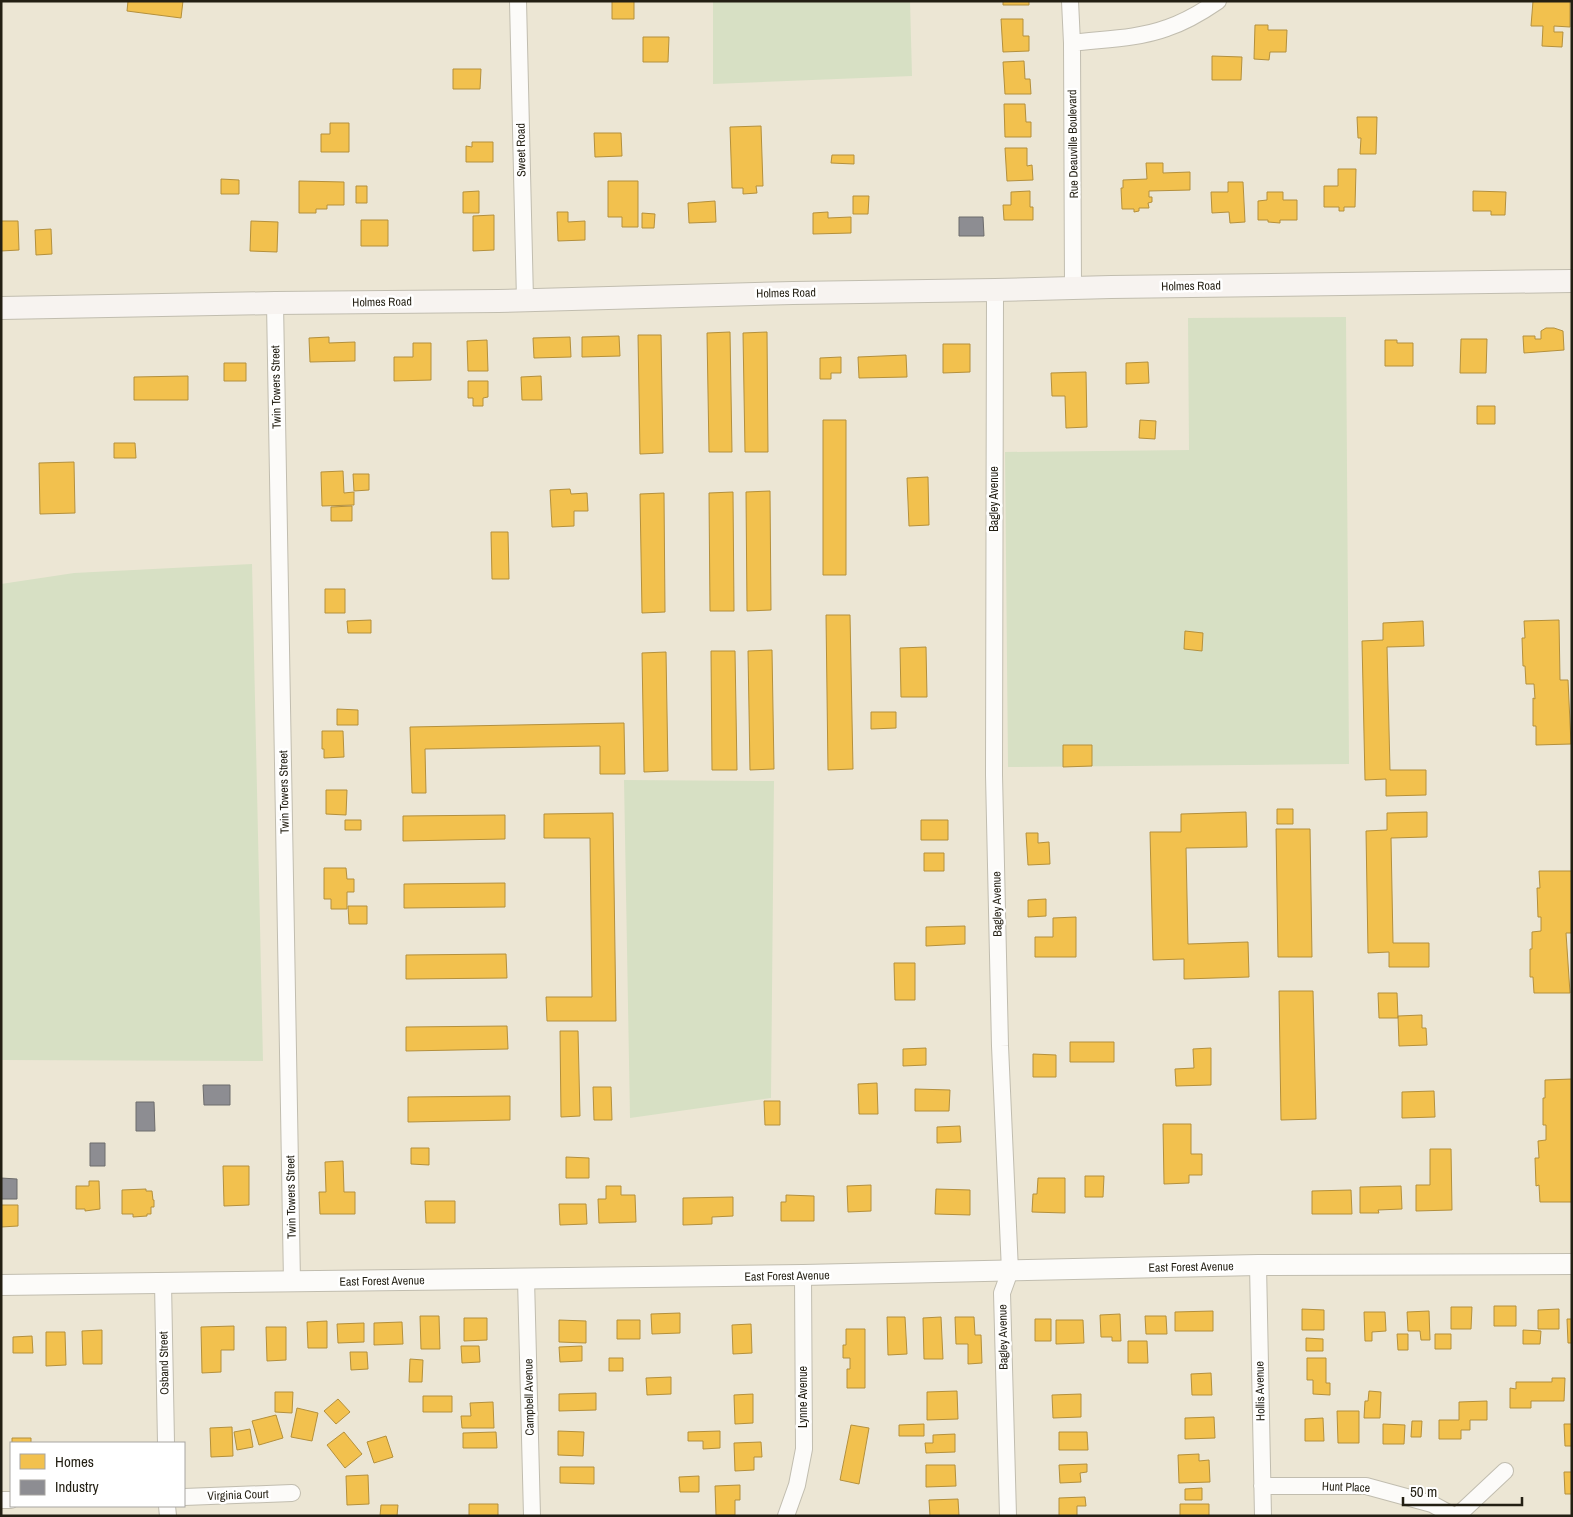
<svg xmlns="http://www.w3.org/2000/svg" width="1573" height="1517" viewBox="0 0 1573 1517" font-family="'Archivo Narrow',sans-serif">
<style>
.green{fill:#d7e0c4}
.homes{fill:#f2c14e;stroke:#b4903c}
.industry{fill:#8d8d92;stroke:#6d6c6c}
.lines{fill:none;stroke-linecap:round;stroke-linejoin:round}
.minor-casing{stroke:#c1bdaf;stroke-width:18}
.tertiary-casing{stroke:#c1bdaf;stroke-width:22}
.secondary-casing{stroke:#c1bdaf;stroke-width:24}
.minor{stroke:#fcfbf9;stroke-width:16}
.tertiary{stroke:#fcfbf9;stroke-width:20}
.secondary{stroke:#f7f3f0;stroke-width:22}
.labels{text-anchor:middle;dominant-baseline:central;stroke-width:5;stroke-linejoin:round;paint-order:stroke}
.street-label{font-size:12px;fill:#231f13;stroke:#fff}
</style>
<rect width="100%" height="100%" fill="#ece6d4"/>
<path class="green" d="M713,1H910L912,76L713,84Z
M1346,317L1349,764L1008,767L1005,452L1189,450L1188,318Z
M252,564L263,1061L1,1060V584L74,573Z
M624,780L774,781L771,1098L630,1118Z"/>
<path class="homes" d="M128,1H183L181,18L127,11Z
M612,1H634V19H612Z
M1003,1H1029V5H1003Z
M1533,1H1570V27L1554,26V32H1563L1562,47L1542,46L1543,26H1531Z
M1001,19H1023V36H1029V51L1003,52Z
M1255,25H1268V30H1287L1286,52H1270L1269,60L1254,59Z
M643,37H669L668,62H643Z
M1212,56L1242,57L1241,80H1212Z
M1024,61L1025,79H1030L1031,94H1005L1003,62Z
M453,69H481L480,89H453Z
M1004,104H1025L1026,122H1031V137H1005Z
M1357,117H1377L1376,154H1360L1361,138H1358Z
M330,123H349V152H321V134H330Z
M761,126L763,186H756L757,193L743,194V188H732L730,127Z
M594,133H621L622,156L595,157Z
M472,142H493V162H466V146L472,147Z
M1005,148H1027V166L1032,165L1033,180L1007,181Z
M832,155H854V164L831,163Z
M1146,163H1163V173L1190,172V190L1149,191V197H1152V202L1148,203L1149,208H1139V211L1134,212V209H1122L1121,188H1123V180L1147,179Z
M1338,169H1356L1355,207H1344V211H1339V207H1324V186H1338Z
M221,179L239,180V194H221Z
M299,181L344,182V205H327V209H316V213H299Z
M608,181H638V227H622V217H608Z
M1228,182H1243L1245,222L1230,223L1229,212L1212,213L1211,192H1228Z
M356,186H367V203H356Z
M479,191V213H463V192Z
M1030,191V207H1033V220H1004L1003,205H1011V192Z
M1473,191L1506,192L1505,215H1491V211H1473Z
M1267,192H1283V200H1297V220H1280V223L1268,222V220H1258V201L1267,200Z
M853,196H869L868,214H853Z
M715,201L716,222L689,223L688,203Z
M557,212H568V222L585,221V240L558,241Z
M828,212V218L851,217V233L813,234V213Z
M642,213L655,214L654,228H642Z
M494,215V250L473,251V216Z
M361,220H388V246H361Z
M1,221H18L19,250L1,251Z
M251,221L278,222L277,252L250,251Z
M51,229L52,254L36,255L35,230Z
M1546,328H1554L1563,331L1564,350L1524,353L1523,336H1535V339H1541V331Z
M730,332L732,452H709L707,333Z
M767,332L768,452H745L743,333Z
M638,335H661L663,453L640,454Z
M619,336L620,356L582,357V337Z
M329,337V343L355,342V361L310,362L309,338Z
M570,337L571,357L534,358L533,338Z
M1461,339H1487L1486,373H1460Z
M487,340L488,371H468L467,341Z
M1385,340H1397V343H1413V366H1385Z
M413,343H431V380L394,381V357H413Z
M943,344H970V372L943,373Z
M906,355L907,377L859,378L858,357Z
M841,357V373H831V379H820V358Z
M1148,362L1149,383L1126,384V363Z
M224,363H246V381H224Z
M1086,372L1087,427L1066,428L1065,396H1052L1051,373Z
M188,376V400H134V377Z
M541,376L542,400H522L521,377Z
M468,381H488V397L483,398V406H473V398H468Z
M1477,406H1495V424H1477Z
M823,420H846V575H823Z
M1140,420L1156,421L1155,439L1139,438Z
M114,443H135L136,458H114Z
M74,462L75,513L40,514L39,463Z
M343,471L344,493L354,492V505L322,506L321,472Z
M353,474H369V490L354,491Z
M928,477L929,525L909,526L907,478Z
M570,489L571,494L587,493L588,511H574V526L552,527L550,490Z
M770,491L771,610L747,611L746,492Z
M733,492L734,611H710L709,493Z
M664,493L665,612L642,613L640,494Z
M352,506V521H331V507Z
M491,532H508L509,579H492Z
M325,589H345V613H325Z
M826,615H850L853,769L828,770Z
M371,620V633H348L347,621Z
M1559,620L1560,680H1568L1571,744L1536,745V726H1533V698L1535,699L1534,684H1526L1525,666H1523L1522,638H1525L1524,621Z
M1423,621L1424,646L1387,647L1390,770H1426V795L1386,796V779L1365,780L1362,641L1383,640V623Z
M1185,631L1203,633L1202,651L1184,649Z
M926,647L927,697H901L900,648Z
M772,650L774,769L750,770L748,651Z
M711,651H735L737,770H712Z
M666,652L668,771L644,772L642,653Z
M337,709L358,710V725H337Z
M871,712H896V728L871,729Z
M624,723L625,774H600V746L425,749L426,793H412L410,727Z
M322,731H343L344,757L324,758V749H322Z
M1063,745H1092V766L1063,767Z
M326,790H347L346,815L326,814Z
M1277,809H1293V824H1277Z
M1246,812L1247,847L1186,848L1188,944L1248,942L1249,977L1184,979V959L1153,960L1150,832H1181V814Z
M1427,812V837L1391,838L1393,943H1429V967H1389V952L1368,953L1366,831L1387,830V813Z
M613,813L616,1021H547L546,997H592L590,838H544V814Z
M505,815V839L403,841V816Z
M345,820H361V830H345Z
M921,820H948V840H921Z
M1276,829H1310L1312,957H1278Z
M1026,833H1038V843L1049,842L1050,864L1028,865Z
M924,853H944V871H924Z
M324,868H346L347,879H354V892H347V909H331V899H324Z
M1539,871H1572V933H1566L1570,993H1534L1533,977H1530V949H1532V932L1541,931V917H1538L1537,888H1540Z
M505,883V907L404,908V884Z
M1046,899V916L1028,917V900Z
M348,906H367V924H349Z
M1076,917V957H1035V937H1053V918Z
M965,926V944L926,946V927Z
M506,954L507,978L406,979V955Z
M894,963H915V1000H895Z
M1279,991H1313L1316,1119L1281,1120Z
M1378,993H1397L1398,1018H1379Z
M1422,1015V1028H1426L1427,1045L1399,1046L1398,1016Z
M507,1026L508,1049L406,1051V1027Z
M560,1031H578L580,1116L561,1117Z
M1070,1042H1114V1062H1070Z
M926,1048V1065L903,1066V1049Z
M1211,1048V1085L1176,1086L1175,1069L1194,1068L1193,1049Z
M1033,1054L1056,1055V1077H1033Z
M1572,1079V1202H1540L1539,1185L1536,1186L1535,1158H1539L1538,1141L1546,1140V1125H1543V1098H1545V1080Z
M877,1083L878,1114H859L858,1084Z
M593,1087H611L612,1120H594Z
M915,1089L950,1090L949,1111H915Z
M1434,1091L1435,1117L1402,1118V1092Z
M510,1096V1120L408,1122V1097Z
M764,1101H780V1125H765Z
M1163,1124H1191V1154H1202V1175H1189V1183L1164,1184Z
M960,1126L961,1142L937,1143V1127Z
M411,1148H429V1165L411,1164Z
M1430,1149H1451L1452,1210L1416,1211V1185H1430Z
M566,1157L589,1158V1178H566Z
M343,1161L344,1192H355V1214H320L319,1192H326L325,1162Z
M223,1166H249V1205L224,1206Z
M1085,1176H1104L1103,1197H1085Z
M1038,1178H1065V1213L1032,1212L1033,1194H1037Z
M89,1181H99L100,1209L85,1211V1209H76V1186H89Z
M871,1185V1211L848,1212L847,1186Z
M606,1186H621V1195H635L636,1222L599,1223L598,1199H606Z
M1401,1186L1402,1209L1378,1210L1379,1213H1360V1187Z
M146,1189V1191H152L153,1200H154V1207H151V1214H147V1216L133,1217V1214H122V1190Z
M936,1189L970,1190V1215L935,1214Z
M1351,1190L1352,1214H1312V1191Z
M786,1195L814,1196V1221H781V1202H786Z
M733,1197V1216L712,1217V1224L683,1225V1198Z
M425,1201H455V1223H426Z
M559,1204H586L587,1224L560,1225Z
M1,1205H18V1226L1,1227Z
M1494,1306H1516V1326H1494Z
M1451,1307H1472L1471,1329H1451Z
M1302,1309L1324,1310V1330H1302Z
M1559,1309V1329H1538V1310Z
M1213,1311V1331H1175V1312Z
M1429,1311L1430,1340H1421L1420,1331H1408L1407,1312Z
M1364,1312H1385L1386,1331L1372,1332V1341H1365Z
M680,1313V1333L652,1334L651,1314Z
M1120,1314L1121,1341H1112V1337H1101L1100,1315Z
M420,1316H439L440,1349H421Z
M1145,1316H1166L1167,1334H1146Z
M887,1317H905L907,1354L888,1355Z
M941,1317L943,1359H924L923,1318Z
M955,1317H974L975,1335H981L982,1363L968,1364V1344H956Z
M464,1318H487V1340L464,1341Z
M1035,1319H1051V1341H1035Z
M1567,1319H1572V1343H1568Z
M559,1320L586,1321V1343L559,1342Z
M617,1320H640V1339H617Z
M1056,1320H1083L1084,1343L1056,1344Z
M327,1321V1348H308L307,1322Z
M402,1322L403,1344L374,1345V1323Z
M364,1323V1342L338,1343L337,1324Z
M751,1324L752,1353L733,1354L732,1325Z
M234,1326V1350H221V1372L202,1373L201,1327Z
M266,1327H286V1360L267,1361Z
M846,1329H865V1388H847V1369H850V1358H843V1345H846Z
M102,1330V1364H83L82,1331Z
M1523,1330L1541,1331L1540,1344H1523Z
M46,1332H65L66,1365L46,1366Z
M1397,1334H1408V1350H1398Z
M1435,1334H1451V1349H1435Z
M32,1336L33,1353H13V1337Z
M1306,1338L1323,1339V1351H1306Z
M1128,1341H1147L1148,1363H1128Z
M461,1346H479L480,1362L462,1363Z
M582,1346V1361L560,1362L559,1347Z
M350,1352H367L368,1369L351,1370Z
M609,1358H623V1371H609Z
M1307,1358H1326V1383H1330V1395L1313,1394V1380H1307Z
M410,1359L423,1360L422,1382H409Z
M1211,1373L1212,1395H1192L1191,1374Z
M671,1377V1394L647,1395L646,1378Z
M1552,1378H1565L1564,1401H1531V1408H1510V1388L1516,1389V1382H1552Z
M957,1391L958,1419L927,1420V1392Z
M1369,1391L1381,1392L1380,1418H1364L1365,1401H1368Z
M275,1392H293L292,1413L275,1412Z
M596,1393V1410L559,1411V1394Z
M753,1394V1423L735,1424L734,1395Z
M1081,1394V1417L1053,1418L1052,1395Z
M423,1396H452V1412H423Z
M338,1399L350,1412L336,1424L324,1411Z
M1487,1401V1420H1470V1430H1461V1439H1439V1420H1459V1402Z
M493,1402L494,1428H462L461,1416H471L470,1403Z
M297,1408L318,1413L312,1441L291,1437Z
M1337,1411H1359V1443H1338Z
M276,1415L283,1438L259,1445L252,1421Z
M1214,1417L1215,1438L1185,1439V1418Z
M1323,1418L1324,1441H1305V1419Z
M1412,1421H1422L1421,1437H1411Z
M924,1424V1436H899V1425Z
M1383,1424L1405,1425L1404,1444H1383Z
M1564,1424H1572V1446H1565Z
M851,1425L869,1428L859,1484L840,1480Z
M232,1427L233,1456L211,1457L210,1428Z
M250,1429L253,1447L237,1450L234,1432Z
M558,1431L584,1432L583,1456L558,1455Z
M720,1431V1448L703,1449V1441H688V1432Z
M344,1432L362,1454L345,1468L327,1445Z
M496,1432L497,1448H463V1433Z
M1059,1432H1087L1088,1450H1059Z
M955,1434V1452L926,1453L925,1443H933V1435Z
M386,1436L393,1457L374,1463L367,1442Z
M12,1438H31V1443H12Z
M761,1442L762,1457H754V1470L735,1471L734,1443Z
M1199,1454V1461L1209,1460L1210,1482L1179,1483L1178,1455Z
M1087,1464V1472L1080,1473L1081,1482L1060,1483L1059,1465Z
M926,1465H955L956,1486L926,1487Z
M560,1467H594V1484L560,1483Z
M1564,1472H1572V1494H1565Z
M368,1475L369,1504L347,1505L346,1476Z
M699,1476V1492H680L679,1477Z
M740,1485V1500H735V1515H716L715,1486Z
M1202,1488V1500H1185V1489Z
M1085,1497L1086,1506H1077V1516H1059V1498Z
M958,1499L959,1516H930L929,1500Z
M469,1504H498V1516H469Z
M1180,1504H1209V1516H1180Z
M381,1505H398L397,1516H380Z"/>
<path class="industry" d="M959,217H983L984,236H959Z
M203,1085H230V1105H204Z
M136,1102H154L155,1131H136Z
M90,1143H105V1166H90Z
M1,1178L17,1179V1199H1Z"/>
<g class="lines">
<g class="minor-casing">
<path id="minor" d="M518,1L525,300
M1070,1L1072,43L1073,288
M1072,43C1103,39 1137,39 1167,28C1185,22 1202,12 1218,1
M995,290L994,775L1000,1046L1010,1271L1002,1293L1008,1516
M275,303L292,1282
M1258,1265L1263,1516
M526,1279L532,1516
M163,1283L166,1443
M1262,1486H1366L1432,1504L1454,1516
M184,1497L292,1493
M1,1500H11
M167,1506L168,1516
M786,1516L797,1485L804,1449L803,1275
M1457,1516L1505,1471"/>
</g>
<g class="tertiary-casing">
<path id="tertiary" d="M1,1285L803,1275L1258,1265L1572,1264"/>
</g>
<g class="secondary-casing">
<path id="secondary" d="M1,308L275,303L498,301L793,293L995,290L1111,287L1572,281"/>
</g>
<use href="#minor" class="minor"/>
<use href="#tertiary" class="tertiary"/>
<use href="#secondary" class="secondary"/>
</g>
<g class="labels">
<g class="street-label">
<text transform="translate(1073 144) rotate(-91)">Rue Deauville Boulevard</text>
<text transform="translate(521 150) rotate(-91)">Sweet Road</text>
<text transform="translate(1191 286) rotate(-1)">Holmes Road</text>
<text transform="translate(786 293) rotate(-1)">Holmes Road</text>
<text transform="translate(382 302) rotate(-1)">Holmes Road</text>
<text transform="translate(276 387) rotate(-91)">Twin Towers Street</text>
<text transform="translate(994 499) rotate(-90)">Bagley Avenue</text>
<text transform="translate(284 792) rotate(-91)">Twin Towers Street</text>
<text transform="translate(997 904) rotate(-91)">Bagley Avenue</text>
<text transform="translate(291 1197) rotate(-91)">Twin Towers Street</text>
<text transform="translate(1191 1267) rotate(-1)">East Forest Avenue</text>
<text transform="translate(787 1276) rotate(-1)">East Forest Avenue</text>
<text transform="translate(382 1281) rotate(-1)">East Forest Avenue</text>
<text transform="translate(1003 1337) rotate(-91)">Bagley Avenue</text>
<text transform="translate(164 1363) rotate(-91)">Osband Street</text>
<text transform="translate(1260 1391) rotate(-91)">Hollis Avenue</text>
<text transform="translate(529 1397) rotate(-91)">Campbell Avenue</text>
<text transform="translate(803 1397) rotate(-90)">Lynne Avenue</text>
<text transform="translate(1346 1487) rotate(2)">Hunt Place</text>
<text transform="translate(238 1495) rotate(-2)">Virginia Court</text>
</g>
</g>
<rect width="1573" height="1517" fill="none" stroke="#231f13" stroke-width="5"/>
<rect x="10" y="1442" width="175" height="65" fill="#ffffff" stroke="#a7a5a1"/>
<rect x="20" y="1454" width="25" height="15" fill="#f2c14e" stroke="#a7a5a1"/>
<text x="55" y="1467" font-size="15" fill="#231f13">Homes</text>
<rect x="20" y="1480" width="25" height="15" fill="#8d8d92" stroke="#a7a5a1"/>
<text x="55" y="1492" font-size="15" fill="#231f13">Industry</text>
<path d="M1403 1497v8h119v-8" fill="none" stroke="#231f13" stroke-width="2.5"/>
<text x="1410" y="1497" font-size="15" fill="#231f13" stroke="#ffffff" stroke-width="4" paint-order="stroke">50 m</text>
</svg>
